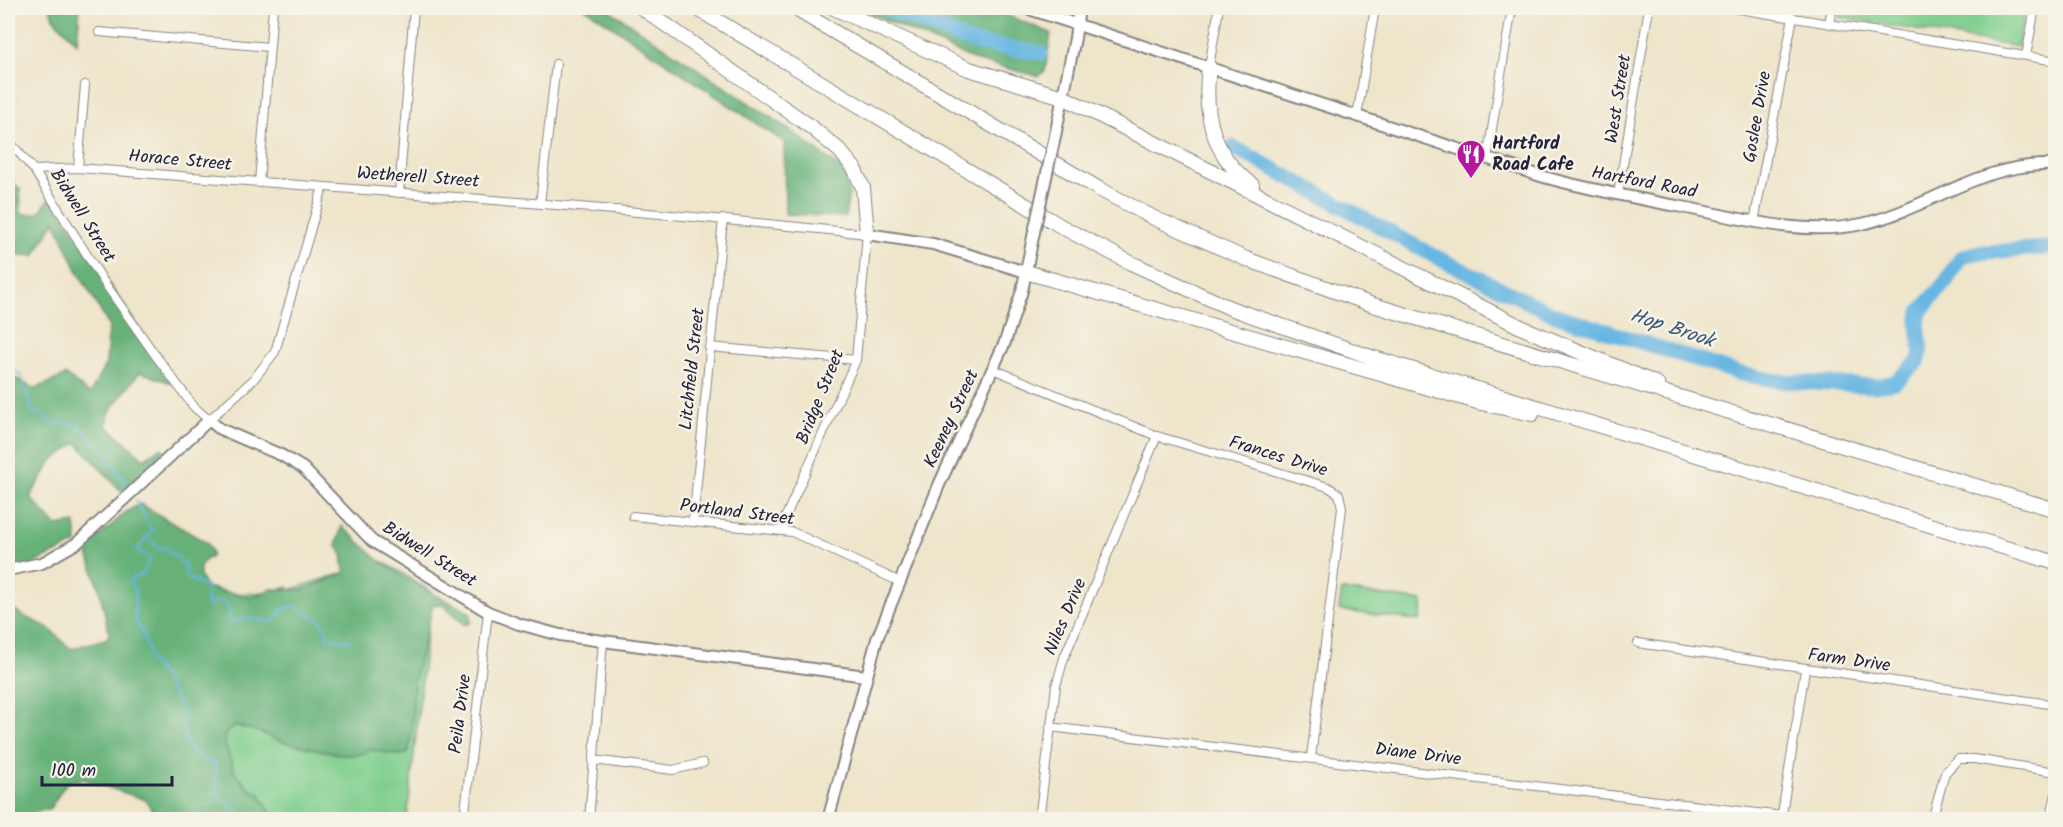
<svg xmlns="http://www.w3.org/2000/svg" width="2063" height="827" viewBox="0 0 2063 827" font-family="Kalam,sans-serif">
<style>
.green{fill:#80cf8f;stroke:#517865;stroke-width:1.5}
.forest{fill:#68b27a;stroke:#456a5a;stroke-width:1.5}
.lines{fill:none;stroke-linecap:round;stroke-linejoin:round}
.stream{stroke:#68b6e2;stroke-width:2}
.river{stroke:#68b6e2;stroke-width:15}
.street-casing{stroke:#888482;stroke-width:10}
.secondary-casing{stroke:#888482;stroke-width:14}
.highway-casing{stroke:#888482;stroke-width:16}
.street{stroke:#fff;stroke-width:8}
.secondary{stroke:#fff;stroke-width:10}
.highway{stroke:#fff;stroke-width:14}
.secondary-bridge-casing{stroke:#888482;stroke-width:14;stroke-linecap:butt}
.secondary-bridge{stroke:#fff;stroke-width:10}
.labels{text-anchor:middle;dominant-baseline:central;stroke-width:5;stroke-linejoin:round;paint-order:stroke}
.street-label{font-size:18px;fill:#22223b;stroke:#f7f3e8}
.poi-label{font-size:18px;font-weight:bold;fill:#22223b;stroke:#f7f3e8;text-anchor:start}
.water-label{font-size:20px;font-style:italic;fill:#3a5675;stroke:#f7f3e8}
</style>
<rect width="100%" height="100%" fill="#f7f3e8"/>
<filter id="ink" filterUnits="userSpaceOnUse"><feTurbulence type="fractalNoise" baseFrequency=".0167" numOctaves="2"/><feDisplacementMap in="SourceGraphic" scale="12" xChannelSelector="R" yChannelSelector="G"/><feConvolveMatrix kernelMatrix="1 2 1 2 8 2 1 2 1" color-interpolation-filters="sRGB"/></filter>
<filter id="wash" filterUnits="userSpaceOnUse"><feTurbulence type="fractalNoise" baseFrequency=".008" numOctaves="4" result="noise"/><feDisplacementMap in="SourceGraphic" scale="24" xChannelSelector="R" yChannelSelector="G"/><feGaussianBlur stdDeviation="1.35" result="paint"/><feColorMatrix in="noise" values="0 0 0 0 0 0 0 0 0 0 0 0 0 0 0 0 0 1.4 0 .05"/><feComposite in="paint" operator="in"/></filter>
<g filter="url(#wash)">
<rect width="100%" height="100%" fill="#eee5ca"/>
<path class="green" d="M1840,8H2025L2018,47L1838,17Z
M382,561L431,591L407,819H188L150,584C194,589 244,601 288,587L289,590Z
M1342,590L1423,601L1420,621L1339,610Z"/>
<path class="forest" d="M50,8H80L77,43L53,18Z
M585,8H606L790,130L843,170L849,194L845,217L785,214L784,142Z
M859,8H989L1051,33L1045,71L1038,76L977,61Z
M8,178L20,189L21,214H38L51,197L177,385L140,372L111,409L106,425L144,459L161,448L171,458L124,494L77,443L51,462L30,497L56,526L75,523L77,543L26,567L8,568V374L35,389L66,375L90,394L106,363L109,326L77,270L55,221L34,256L8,254Z
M140,504L207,543L212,553L211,557L206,559L200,566V577L206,587L251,598L271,589L304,590L344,573L342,553L336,545L342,526L381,562L408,580L470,613L471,622L465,625L443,605L433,604C428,630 419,654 415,680C411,702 415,735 407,754L397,755L372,750L358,755H343L283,742L256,731L236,726L227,732L224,742L235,772L249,789L259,793L275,819H157L146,800L83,779L67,782L50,808L29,815L8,810V604L23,616L47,627L71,649L108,638L109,633L99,588L86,548L126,512Z"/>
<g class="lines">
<path class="stream" d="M12,369L21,375L33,412L44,414L49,422L77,425L103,450L127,485
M136,501L152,530L137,550L150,558L144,573L131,579L130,583L135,590V620L143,634L151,662L164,678L183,712C181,725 185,750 198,757C202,760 208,760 213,761L216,767L217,795L231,804L240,820
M148,538L159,548H166L185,565L186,577L207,587V605L222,600L230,609L228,620L232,622L251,618L274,622L280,611L295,605L308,615L318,618L327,631V637L348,641L352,644"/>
<path class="river" d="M885,8L975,43L1041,53
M1233,147L1432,255L1553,314L1741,374L1778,381L1875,386L1895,382L1918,362L1921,352L1918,324L1920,312L1947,280L1960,258L1974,253L2056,247"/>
</g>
</g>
<g filter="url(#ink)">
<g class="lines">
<g class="street-casing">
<path id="street" d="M1733,8L2056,61
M1829,23L1832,8
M99,32L269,47
M2026,56L2035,8
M1209,67L1219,8
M1357,116L1375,8
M8,140L34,170L104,282L153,352L194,407L209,420L253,380L275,352L323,187
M1487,159L1512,8
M78,168L85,85
M34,170L78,168C341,189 605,206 867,234L856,360L785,518L782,530
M259,183L273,8
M399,193L414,8
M1618,195L1649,8
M540,204L556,64
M1754,222L1793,17
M709,347L856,360
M993,369L1157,436L1328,487L1339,494L1342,508L1311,757
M633,516L792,532L900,582
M693,522L723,219
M1638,643L2056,705
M1050,727L1782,816
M593,760L673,770L703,763
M464,820L488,612
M589,820L603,641
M1039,820L1056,686L1064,658L1157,436
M1781,820L1805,670
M1932,820L1945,773L1958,759H1974L2056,772
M2050,820L2056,794"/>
</g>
<g class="secondary-casing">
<path id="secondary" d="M1026,8L1544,177C1590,190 1636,198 1682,207C1739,218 1803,237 1862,224C1932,208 1979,162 2056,165
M1054,141L1075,38L1079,8
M867,234L933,244L1026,272
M8,570L42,563L77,543L209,420L220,429L281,455L303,468L372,541L488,612L519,624L560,635L603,641L866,676
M828,820L877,639L939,485L1005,342L1022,291L1034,232"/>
</g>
<g class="highway-casing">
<path id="highway" d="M642,8L811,127L839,150L854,168L863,188L867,234
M696,8L1064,228L1131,263L1230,308L1374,358L2056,563
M794,8L1099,189L1154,218L1246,259L1373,305L2056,510
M834,8L969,69L1063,97L1523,328L1657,384
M1209,67C1203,114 1212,156 1252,185
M1026,272L1481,403L1532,414"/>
</g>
<use href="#street" class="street"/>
<use href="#secondary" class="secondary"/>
<use href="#highway" class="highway"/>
<g class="secondary-bridge-casing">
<path id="secondary-bridge" d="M1034,232L1054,141"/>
</g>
<use href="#secondary-bridge" class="secondary-bridge"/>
</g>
</g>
<defs>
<g id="restaurant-pin" transform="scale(1.5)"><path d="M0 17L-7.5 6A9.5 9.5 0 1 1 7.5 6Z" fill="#b5179e" stroke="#f7f3e8"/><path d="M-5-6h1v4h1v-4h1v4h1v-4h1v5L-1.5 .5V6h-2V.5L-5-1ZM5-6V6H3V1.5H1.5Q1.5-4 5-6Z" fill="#fff"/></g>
</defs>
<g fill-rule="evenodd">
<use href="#restaurant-pin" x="1471" y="154"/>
</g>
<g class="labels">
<g class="street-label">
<text transform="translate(1619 99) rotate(-81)">West Street</text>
<text transform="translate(1758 117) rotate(-80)">Goslee Drive</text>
<text transform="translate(180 161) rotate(5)">Horace Street</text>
<text transform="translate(418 178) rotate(4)">Wetherell Street</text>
<text transform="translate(1644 183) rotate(11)">Hartford Road</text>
<text transform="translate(82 216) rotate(58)">Bidwell Street</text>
<text transform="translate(693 369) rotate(-84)">Litchfield Street</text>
<text transform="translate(821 397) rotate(-68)">Bridge Street</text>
<text transform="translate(952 419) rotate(-65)">Keeney Street</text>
<text transform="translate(1278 457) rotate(17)">Frances Drive</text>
<text transform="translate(737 513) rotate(7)">Portland Street</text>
<text transform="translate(429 555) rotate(32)">Bidwell Street</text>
<text transform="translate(1066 617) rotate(-67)">Niles Drive</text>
<text transform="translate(1849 661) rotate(8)">Farm Drive</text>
<text transform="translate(461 714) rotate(-83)">Peila Drive</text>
<text transform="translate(1418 755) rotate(7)">Diane Drive</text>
</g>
<g class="poi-label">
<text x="1492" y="144">Hartford<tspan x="1492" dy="21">Road Cafe</tspan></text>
</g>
<g class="water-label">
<text transform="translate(1672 329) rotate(18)">Hop Brook</text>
</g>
</g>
<rect width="2063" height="827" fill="none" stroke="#f7f3e8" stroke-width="30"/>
<path d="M42 776v9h130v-9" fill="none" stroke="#22223b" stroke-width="3"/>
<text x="51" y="776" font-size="18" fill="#22223b" stroke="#f7f3e8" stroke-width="4.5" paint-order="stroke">100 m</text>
</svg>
